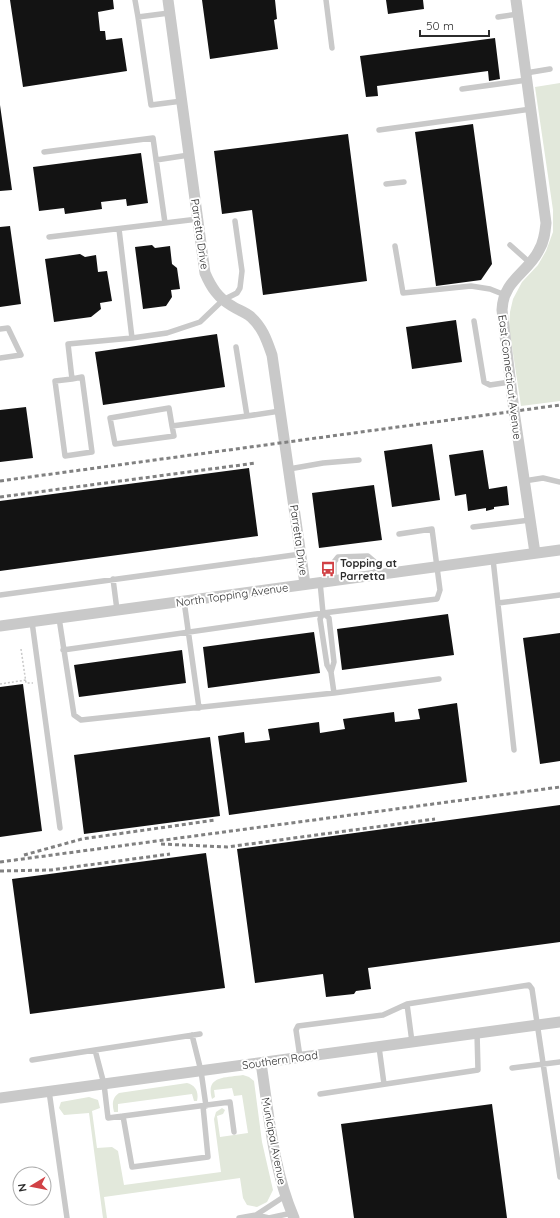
<svg xmlns="http://www.w3.org/2000/svg" width="560" height="1218" viewBox="0 0 560 1218" font-family="Quicksand,sans-serif">
<style>
.green{fill:#e2e8db}
.building{fill:#131313}
.lines{fill:none;stroke-linecap:round;stroke-linejoin:round}
.path{stroke:#c9c9c9;stroke-width:1.5;stroke-dasharray:2 2;stroke-linecap:butt}
.service{stroke:#c9c9c9;stroke-width:5.5}
.minor{stroke:#c9c9c9;stroke-width:11}
.rail{stroke:#818181;stroke-width:3;stroke-dasharray:4 3;stroke-linecap:butt}
.labels{text-anchor:middle;dominant-baseline:central;stroke-width:4;stroke-linejoin:round;paint-order:stroke}
.street-label{font-size:11px;fill:#2c2c2c;stroke:#fff}
.poi-label{font-size:11px;font-weight:bold;fill:#2c2c2c;stroke:#fff;text-anchor:start}
</style>
<rect width="100%" height="100%" fill="#fff"/>
<path class="green" d="M560,83V401L521,406L509,327L510,312L513,299L522,282L538,265L546,251L553,232V210L535,87Z
M243,1075L249,1077L254,1081L262,1142L273,1190L267,1202L257,1207L247,1205L243,1198L240,1178L104,1197L107,1218H103L89,1113L64,1115L59,1108L61,1102L89,1097L98,1100L100,1108L92,1111L97,1148L112,1147L118,1151L124,1185L221,1172L214,1119L216,1112L222,1108L225,1110L223,1114L217,1116L220,1137L248,1133L242,1095L234,1096L232,1088L214,1090L215,1097L212,1099C205,1075 226,1078 243,1075Z
M187,1083C196,1085 199,1093 197,1101H194L192,1094L118,1104V1112H114C112,1104 112,1098 119,1093Z"/>
<path class="building" d="M10,0H113L114,9L98,12L100,31H105L106,40L122,38L127,71L23,87Z
M202,0H275L277,19L274,20L278,49L210,59Z
M386,0H423L424,9L388,14Z
M495,38L500,79L489,81L488,71L377,86L378,96L366,97L360,56Z
M0,105L12,190L0,191Z
M473,124L492,264L481,280L436,286L415,132Z
M348,134L367,281L263,295L252,210L222,214L214,151Z
M141,153L148,203L127,206L126,199L101,202L102,209L65,214L64,208L39,211L33,167Z
M10,226L21,304L0,307V227Z
M152,245L155,248L170,246L172,264L177,268L180,289L171,290L172,297L166,306L143,309L135,247Z
M80,254L85,257L96,255L98,272L107,271L112,301L100,303L101,309L91,317L54,322L45,259Z
M456,320L462,362L412,369L406,327Z
M217,334L225,387L103,405L95,352Z
M26,407L33,458L0,462V410Z
M432,444L440,500L392,507L384,451Z
M483,450L489,489L507,486L509,505L494,507V509L486,511V508L468,511L466,494L455,496L449,455Z
M249,468L258,536L0,571V501Z
M374,485L382,540L319,548L312,493Z
M448,614L454,655L342,670L337,629Z
M314,632L320,673L208,688L203,647Z
M560,633V761L540,764L523,638Z
M182,650L186,683L79,697L74,665Z
M23,684L42,831L0,837V687Z
M457,703L467,782L229,815L218,736L244,732L245,743L270,740L268,729L319,722L320,733L345,729L343,719L394,712L395,722L420,719L418,709Z
M210,737L220,816L84,834L74,755Z
M560,805V942L368,968L371,989L356,991L354,994L326,997L323,974L255,983L237,849Z
M206,853L225,988L30,1014L12,879Z
M492,1104L507,1218H354L341,1124Z"/>
<g class="lines">
<path class="path" d="M21,649L26,683H33
M0,684L26,680"/>
<path class="service" d="M135,0L138,17L169,13
M326,0L332,48
M138,17L151,105L182,101
M498,17L518,14
M526,73L550,69
M462,89L527,80
M379,130L531,109
M44,152L153,138L165,223
M156,160L189,155
M386,184L404,182
M119,229L132,338L167,333L200,322L223,300L237,293L240,288L242,271L235,221
M49,237L198,219
M510,245L529,262
M395,246L403,293L471,286L490,289L505,295
M474,321L484,382L490,385L510,382
M0,329L8,328L21,355L0,358
M236,347L247,416L280,411
M72,379L55,381L65,456L92,452L82,377L72,379L68,344L132,338
M172,426L174,436L115,444L110,418L169,408L172,426L247,416
M289,469L323,463L359,460
M524,481L543,478L560,482
M473,527L530,520
M493,559L514,750
M113,579L117,610
M334,581V562L338,557L368,556L375,562L377,574
M320,582L323,613L320,619L327,665L331,672
M0,595L301,554
M184,601L199,708
M498,603L560,595
M59,618L74,715L81,720L334,693L331,672L334,662L329,618L323,613
M32,622L60,828
M63,650L323,613L437,599L440,590L432,529L399,534
M334,693L439,679
M407,1004L412,1042
M192,1035L201,1071L206,1106
M379,1047L384,1084
M95,1050L200,1034
M300,1057L296,1030L298,1026L383,1015L407,1004L529,985L532,989L560,1177
M32,1060L95,1050L104,1084L108,1118L230,1102L234,1132
M512,1068L560,1062
M49,1091L67,1218
M320,1094L478,1070L477,1033
M123,1116L132,1167L208,1157L203,1106
M256,1215L269,1218L292,1213
M239,1218L256,1215L285,1196"/>
<path class="minor" d="M168,0L205,273C211,287 218,298 232,306C238,310 246,312 251,317C263,328 267,341 272,355L305,584
M516,0L546,223C545,233 544,242 539,250C528,273 503,280 502,310L514,411L535,553
M0,626L560,550
M261,1063C269,1115 273,1169 294,1218
M0,1098L560,1022"/>
<path class="rail" d="M0,481L560,405
M0,497L256,463
M161,844L227,847L435,819
M24,855L82,839L215,820
M0,862L560,787
M0,871L51,870L170,854"/>
</g>
<defs>
<g id="bus-bare" transform="scale(1.2)"><path d="M-5-6H5V4H4V6H2V4H-2V6H-4V4H-5ZM-3.5-4V0h7V-4ZM-3.5 1.2v1.5H-2V1.2ZM2 1.2v1.5H3.5V1.2Z" fill="#d14145" stroke="#fff" stroke-width="2.5" paint-order="stroke"/></g>
</defs>
<g fill-rule="evenodd">
<use href="#bus-bare" x="328" y="569"/>
</g>
<g class="labels">
<g class="street-label">
<text transform="translate(200 234) rotate(82)">Parretta Drive</text>
<text transform="translate(510 377) rotate(83)">East Connecticut Avenue</text>
<text transform="translate(299 540) rotate(82)">Parretta Drive</text>
<text transform="translate(232 595) rotate(-8)">North Topping Avenue</text>
<text transform="translate(280 1060) rotate(-8)">Southern Road</text>
<text transform="translate(274 1141) rotate(79)">Municipal Avenue</text>
</g>
<g class="poi-label">
<text x="340" y="563">Topping at<tspan x="340" dy="13">Parretta</tspan></text>
</g>
</g>
<g transform="translate(32 1186) rotate(260)"><circle r="19" fill="#ffffff" stroke="#ababab"/>
<path d="M0-3L7 15L0 10L-7 15Z" fill="#d14145"/>
<text y="-6" font-size="11" font-weight="bold" text-anchor="middle" fill="#2c2c2c">N</text>
</g>
<path d="M420 30v6h69v-6" fill="none" stroke="#2c2c2c" stroke-width="2"/>
<text x="426" y="30" font-size="12" fill="#2c2c2c" stroke="#ffffff" stroke-width="3" paint-order="stroke">50 m</text>
</svg>
